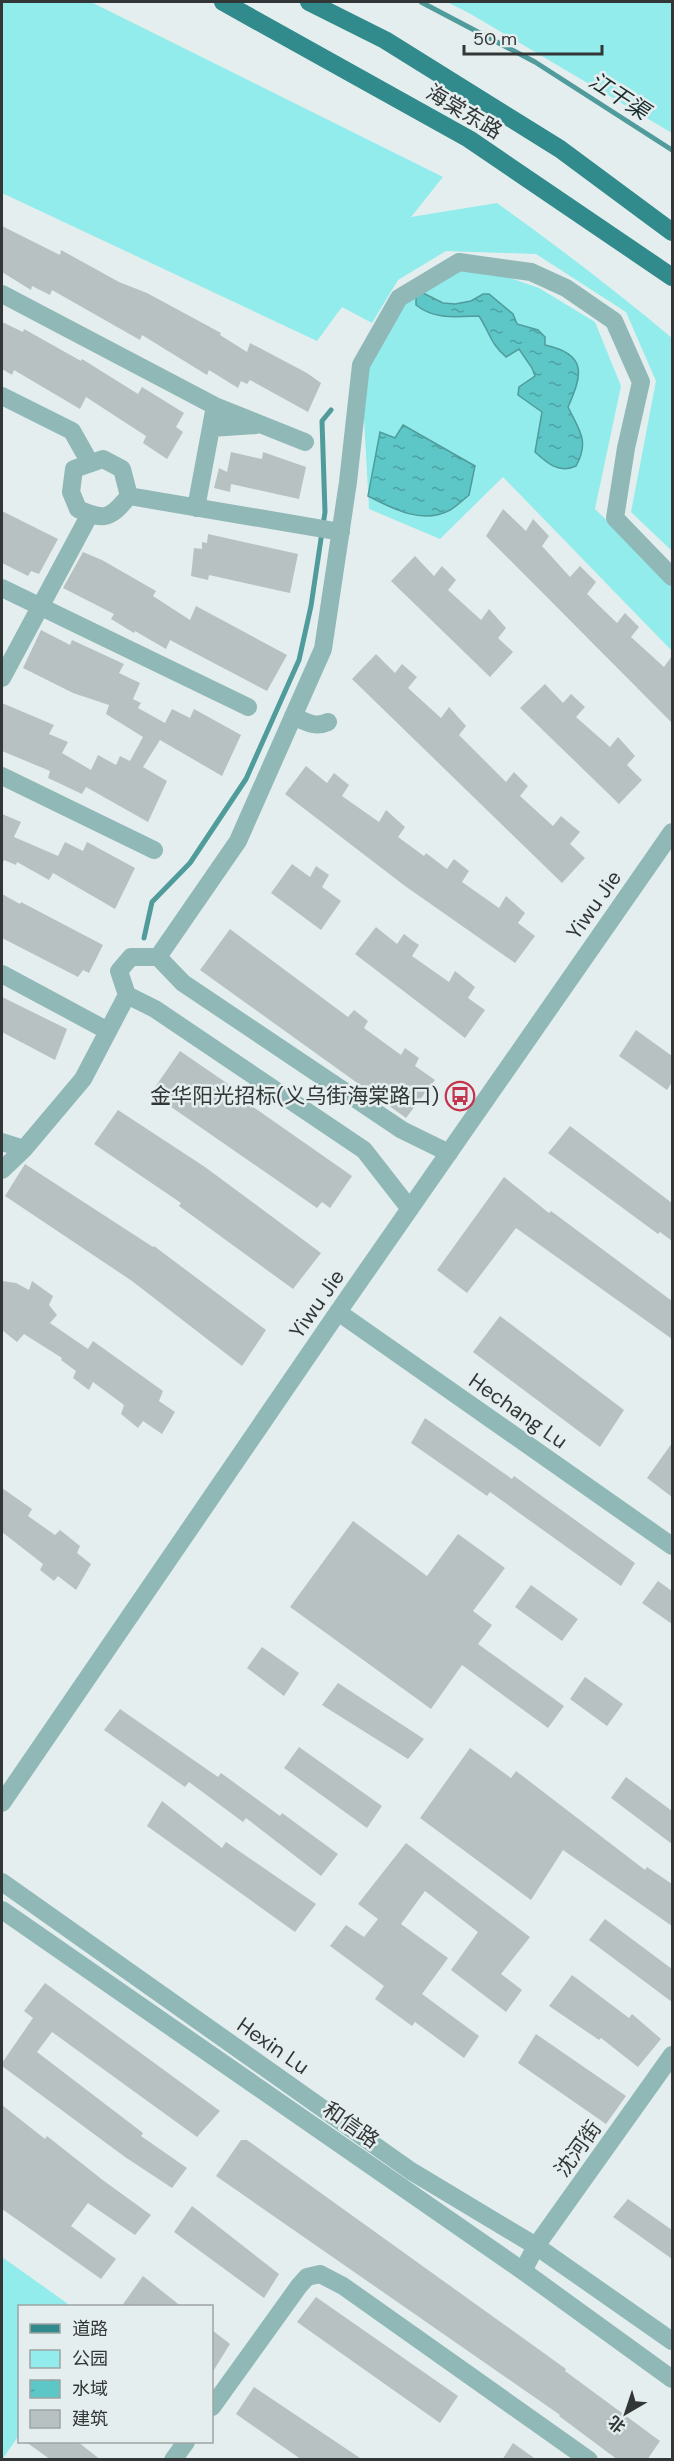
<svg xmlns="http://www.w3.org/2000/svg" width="674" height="2461" viewBox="0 0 674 2461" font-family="'DM Sans','Noto Sans SC',sans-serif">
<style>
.green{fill:#93ecec}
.water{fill:url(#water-ripples);stroke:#509b9c;stroke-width:1.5}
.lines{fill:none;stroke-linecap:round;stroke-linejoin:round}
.stream{stroke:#509b9c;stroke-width:5}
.building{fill:#b8c1c1}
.minor{stroke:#8fb8b7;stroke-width:18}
.major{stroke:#318a8b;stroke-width:18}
.labels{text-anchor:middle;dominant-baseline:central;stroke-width:5;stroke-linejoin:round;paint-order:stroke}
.street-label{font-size:21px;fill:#333636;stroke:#e5eeee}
.poi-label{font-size:21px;fill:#333636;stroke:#e5eeee;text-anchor:end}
.water-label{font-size:22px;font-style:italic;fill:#1a2d2d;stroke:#e5eeee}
</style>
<defs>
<pattern id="water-ripples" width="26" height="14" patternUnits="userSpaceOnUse" patternTransform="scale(1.5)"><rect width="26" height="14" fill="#5dc6c7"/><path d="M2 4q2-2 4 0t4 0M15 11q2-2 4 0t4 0" fill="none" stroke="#4da2a2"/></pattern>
</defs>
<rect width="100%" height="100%" fill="#e5eeee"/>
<path class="green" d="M2,2H91L443,177L411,217L497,203C557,246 616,291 672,338V551L631,512L656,381L626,312L536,254L446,251L398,280L372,323L342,307L317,341L2,193Z
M447,2H672V133L469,13Z
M470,264L539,288L595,322L621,386L595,509L672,584V651L503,477L440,539L369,509L361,365L399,298Z
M2,2257L71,2306H20L19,2435L2,2460Z"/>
<path class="water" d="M421,292L443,303L455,304L471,301L483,294H489L513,314L517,324L538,330L545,337V345C587,354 583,374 568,407C579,430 590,441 576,466C559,474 547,463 535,452L542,412L518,395L519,387L535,376L532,368L519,349L506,357C490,343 490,333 479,316C456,317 435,320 416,305V297Z
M403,425L475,466L469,495C463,500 457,506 450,510C423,525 393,509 368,496L380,432L395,438Z"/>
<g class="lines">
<path class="stream" d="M421,2L535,62L672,150
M144,938L152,902L190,863L246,779L299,660L311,606L325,512L322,421L331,410"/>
</g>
<path class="building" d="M2,226L60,255L61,250L119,282L147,293L221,333L220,335L247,352L250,343L307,373L321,383L308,412L250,380L247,384L241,381L238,388L209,370L207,375L142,335L140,340L52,290L50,295L32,286L31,290L2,272Z
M2,322L23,332L24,329L81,361L82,359L138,394L142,387L184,413L176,427L183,432L167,459L143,443L146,436L86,397L80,409L14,370L12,375L2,369Z
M231,452L262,459L263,452L306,467L299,499L231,484L230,492L214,488L219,468L227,472Z
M503,509L526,531L533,519L549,536L542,546L570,577L580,566L596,582L587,594L617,623L625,613L639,627L631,637L664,667L672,656V723L486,536Z
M2,511L58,539L39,574L31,571L28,576L2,563Z
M208,534L298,554L290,593L209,575L208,580L191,576L194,548L202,549V542L207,543Z
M83,552L102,560L156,591L153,596L190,620L196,606L287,655L267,691L170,640L166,649L135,631L134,633L111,619L114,614L63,588Z
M415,556L434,576L442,566L456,580L448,590L481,620L489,609L506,628L498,638L513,652L490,677L391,581Z
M41,630L70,645L72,640L124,664L119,673L140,683L133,699L141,703L138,708L165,723L172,709L190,718L194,709L241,735L222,776L160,740L143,767L167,781L148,822L86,787L82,794L48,778L50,771L2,751V703L54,725L49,734L68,742L62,753L91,770L98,755L116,765L120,756L130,761L143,737L106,714L109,705L73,693L23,668Z
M376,654L395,673L402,664L417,677L408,688L441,718L449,707L466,726L459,735L506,782L514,772L528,786L520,796L553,826L561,816L580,832L570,844L585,858L562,883L352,679Z
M545,684L563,703L571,694L585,707L576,717L610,747L618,737L635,756L627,765L642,780L619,804L520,708Z
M306,766L327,783L334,773L349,785L342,796L379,822L386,810L405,827L398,837L424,856L426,853L447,869L454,859L469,871L462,882L499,908L506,896L525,913L518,923L535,936L515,963L405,886L285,794Z
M2,814L21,822L14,837L58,856L65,842L83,851L87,842L135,868L115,909L53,873L49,880L17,862L16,865L4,860L2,865Z
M292,864L310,877L316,866L329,875L322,887L341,901L321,930L271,893Z
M2,894L20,904L21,902L103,945L89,973L83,970L78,977L2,938Z
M376,927L397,944L404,934L413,941L419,945L412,956L449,982L455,971L475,987L468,998L485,1010L465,1038L355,954Z
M230,929L348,1017L354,1010L368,1021L364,1028L401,1055L405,1048L419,1058L415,1066L435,1080L406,1118L200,970Z
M2,997L67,1029L55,1060L2,1032Z
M636,1030L672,1056V1082L667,1090L619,1056Z
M180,1051L231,1086L229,1090L352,1176L330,1208L322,1202L317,1208L151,1093Z
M118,1110L205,1167L321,1253L293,1289L179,1206L181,1203L94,1144Z
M570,1126L672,1203V1241L660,1232L658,1234L548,1153Z
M25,1164L153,1247L154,1246L266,1330L242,1366L132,1281L5,1196Z
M504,1177L549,1213L551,1211L672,1301V1339L516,1228L467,1293L437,1270Z
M2,1281L16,1283L29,1290L32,1281L53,1296L49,1305L57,1315L50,1323L88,1349L93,1341L163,1391L159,1401L175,1412L162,1434L143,1421L138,1428L121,1414L124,1405L93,1382L89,1390L73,1378L76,1371L61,1360L62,1358L24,1334L17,1342L2,1330Z
M500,1316L624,1410L600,1447L473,1352Z
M425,1418L512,1479L514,1476L635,1563L621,1586L490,1492L487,1496L411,1443Z
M672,1443V1497L647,1478Z
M2,1488L32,1509L28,1516L55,1535L60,1530L80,1546L77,1553L91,1564L76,1590L58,1576L54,1581L40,1570L43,1564L2,1532Z
M353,1521L427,1576L458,1534L505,1568L473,1611L492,1625L478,1644L564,1706L548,1728L462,1665L431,1709L290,1607Z
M658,1581L672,1591V1624L642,1603Z
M531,1585L578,1619L562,1641L515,1607Z
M262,1647L299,1673L284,1696L247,1668Z
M585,1677L623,1704L607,1726L570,1699Z
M338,1683L424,1739L408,1759L322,1705Z
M120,1709L218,1777L221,1773L280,1816L282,1813L338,1854L321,1876L246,1818L243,1822L189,1782L185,1787L104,1730Z
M299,1747L382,1806L367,1828L284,1768Z
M470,1748L511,1778L516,1771L645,1870L647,1867L672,1884V1926L563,1850L531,1900L420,1818Z
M626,1777L672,1811V1844L611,1798Z
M162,1801L222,1848L226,1842L316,1904L295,1932L147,1826Z
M406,1843L530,1937L501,1974L522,1990L506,2012L451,1970L478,1932L425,1891L401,1924L448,1958L422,1994L479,2036L464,2058L415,2022L412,2026L375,1999L384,1986L330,1946L346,1925L364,1937L378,1919L358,1904Z
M605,1919L672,1969V2002L589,1940Z
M572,1975L629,2018L632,2014L661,2039L638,2067L601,2038L599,2040L549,2006Z
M45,1983L220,2111L197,2137L52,2032L37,2052L143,2133L141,2136L187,2168L172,2188L125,2157L2,2066V2063L33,2018L24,2011Z
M536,2034L626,2096L606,2124L518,2063Z
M2,2105L45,2139L47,2136L104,2181L151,2215L135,2235L88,2203L71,2226L116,2259L101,2279L2,2209Z
M241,2140H247L566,2369L565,2371L660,2441L647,2460H618L559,2416L560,2415L216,2176Z
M628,2199L672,2230V2259L613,2217Z
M192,2206L279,2274L264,2298L174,2232Z
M143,2276L182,2307H121Z
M316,2297L458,2396L440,2423L297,2322Z
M212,2330L230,2344L212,2373Z
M254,2387L363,2460H302L236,2414Z
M26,2442H78L101,2460H51Z
M513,2443L537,2460H502Z"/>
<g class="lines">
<path class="minor" d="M2,294L215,406L196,508
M2,396L72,431L90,463
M215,406L305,442
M211,428L256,425
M103,459L122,469L129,496C110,519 105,521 78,509L71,492L74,469Z
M129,496L341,532
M2,588L248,707
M2,678L90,514
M293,716C306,722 315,728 328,722
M2,776L154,850
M158,957L238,841L323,649L348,482L361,365L399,298L459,262L531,272L566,288L614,321L641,382L626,448L615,518L672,577
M2,974L108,1031
M2,1142L24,1149
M2,1170L24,1149L83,1079L127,995
M410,1209L364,1150L155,1009L127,995L119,971L131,957H158L183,983L402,1130L449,1153
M338,1312L672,1546
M2,1803L338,1312L672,832
M2,1882L411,2171L536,2246L672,2341
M2,1910L523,2271L672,2379
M523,2271L536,2246L672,2055
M212,2407L299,2286L307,2277L320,2274L343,2286L589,2460
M173,2460L186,2442"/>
<path class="major" d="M223,2L469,139L672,277
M309,2L385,40L560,149L672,232"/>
</g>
<defs>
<g id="bus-ring" transform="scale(1.5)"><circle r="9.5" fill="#e5eeee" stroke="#c3334c" stroke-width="1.5"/><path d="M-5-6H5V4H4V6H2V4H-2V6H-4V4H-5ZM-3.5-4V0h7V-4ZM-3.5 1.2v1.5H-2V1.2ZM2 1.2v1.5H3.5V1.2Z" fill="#c3334c"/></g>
</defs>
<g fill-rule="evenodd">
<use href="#bus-ring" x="460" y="1096"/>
</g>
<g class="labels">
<g class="street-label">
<text transform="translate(464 112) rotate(31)">海棠东路</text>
<text transform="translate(594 905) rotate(-55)">Yiwu Jie</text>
<text transform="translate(317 1304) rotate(-55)">Yiwu Jie</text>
<text transform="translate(518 1411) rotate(35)">Hechang Lu</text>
<text transform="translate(273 2046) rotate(35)">Hexin Lu</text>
<text transform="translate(351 2125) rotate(35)">和信路</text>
<text transform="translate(578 2149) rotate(-54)">沈河街</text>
</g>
<g class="poi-label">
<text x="439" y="1096">金华阳光招标(义乌街海棠路口)</text>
</g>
<g class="water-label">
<text transform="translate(619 96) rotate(33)">江干渠</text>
</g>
</g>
<rect width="674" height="2461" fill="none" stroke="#333636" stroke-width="6"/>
<rect x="18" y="2305" width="195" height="138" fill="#e5eeee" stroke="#9ea4a4" stroke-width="1.5"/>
<rect x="30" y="2324" width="30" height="9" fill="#318a8b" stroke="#9ea4a4" stroke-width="1.5"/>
<text x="72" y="2335" font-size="18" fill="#333636">道路</text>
<rect x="30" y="2350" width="30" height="18" fill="#93ecec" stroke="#9ea4a4" stroke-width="1.5"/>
<text x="72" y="2365" font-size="18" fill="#333636">公园</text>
<rect x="30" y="2380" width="30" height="18" fill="url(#water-ripples)" stroke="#9ea4a4" stroke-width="1.5"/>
<text x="72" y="2395" font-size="18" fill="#333636">水域</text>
<rect x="30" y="2410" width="30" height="18" fill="#b8c1c1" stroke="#9ea4a4" stroke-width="1.5"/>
<text x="72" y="2425" font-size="18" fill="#333636">建筑</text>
<g transform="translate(626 2413) rotate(219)" stroke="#e5eeee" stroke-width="4.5" paint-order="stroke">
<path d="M0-4.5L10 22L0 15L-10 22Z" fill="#333636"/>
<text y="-9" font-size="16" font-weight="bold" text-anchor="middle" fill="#333636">北</text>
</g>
<path d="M464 45v9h138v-9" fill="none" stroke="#333636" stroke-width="3"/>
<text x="473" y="45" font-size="18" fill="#333636" stroke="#e5eeee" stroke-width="4.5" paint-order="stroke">50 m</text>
</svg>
